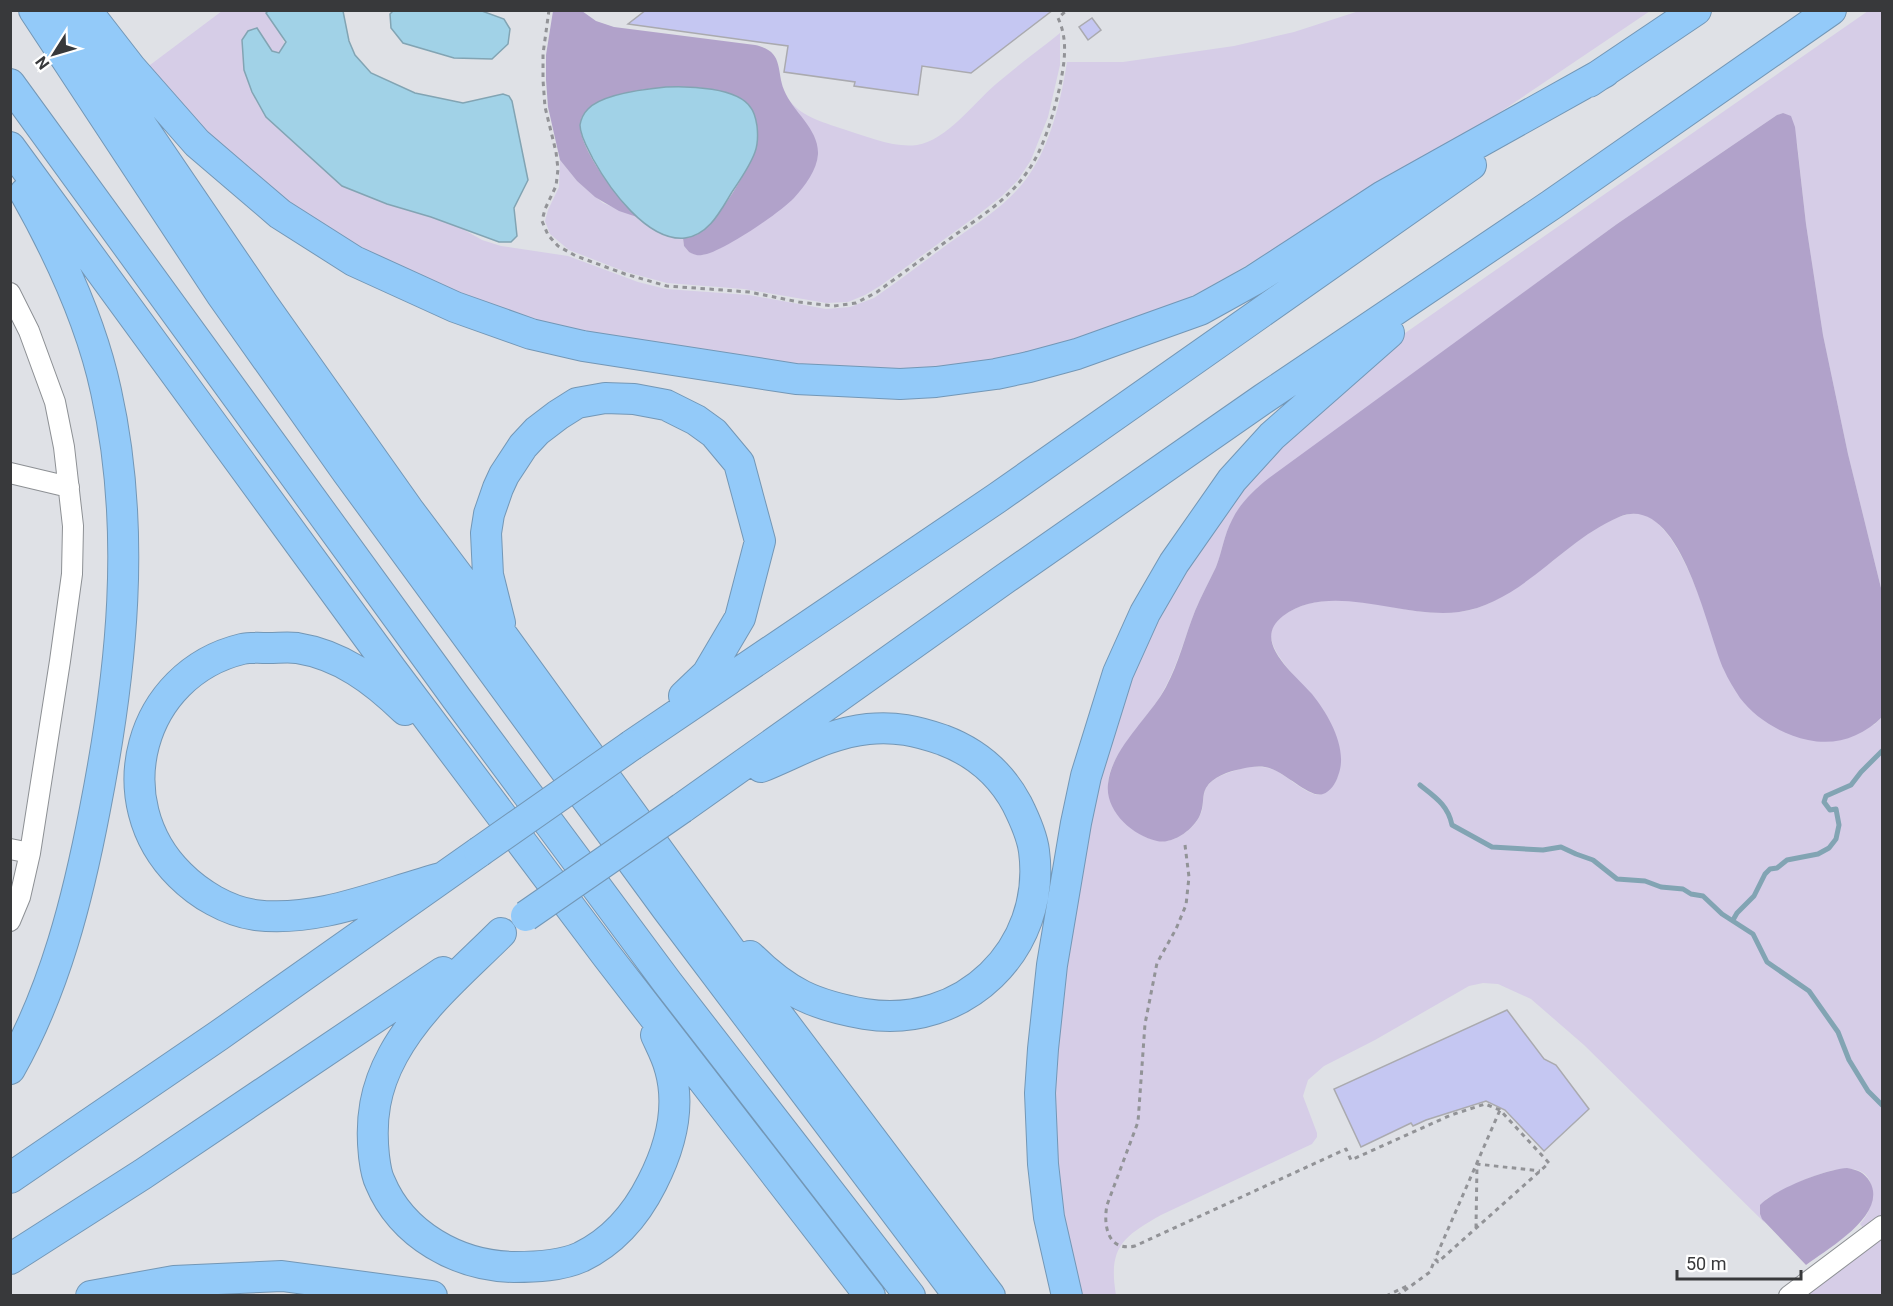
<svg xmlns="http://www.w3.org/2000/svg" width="1893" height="1306" viewBox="0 0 1893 1306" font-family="Roboto,sans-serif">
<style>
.green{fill:#d6cde7}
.forest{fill:#b1a2ca}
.water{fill:#a1d2e7;stroke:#82a4b3;stroke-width:1.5}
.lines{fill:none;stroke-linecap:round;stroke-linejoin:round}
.stream{stroke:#82a4b3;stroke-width:5}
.building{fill:#c5c7f2;stroke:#aaaaaf;stroke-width:1.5}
.minor-casing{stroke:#8d9094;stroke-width:22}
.highway-casing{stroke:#7397b6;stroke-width:32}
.path{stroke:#929397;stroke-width:3;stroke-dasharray:4.5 4.5;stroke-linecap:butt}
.minor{stroke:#fff;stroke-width:20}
.highway{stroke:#93caf9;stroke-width:30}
.highway-bridge-casing{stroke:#7397b6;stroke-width:32;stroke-linecap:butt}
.highway-bridge{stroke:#93caf9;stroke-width:30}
</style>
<rect width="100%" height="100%" fill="#dfe1e6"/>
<path class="green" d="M222,11H288L279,31L289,53L435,207L461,228L482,240L501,246L568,256L638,282L666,289L749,295L826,309L850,307L874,298C900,280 926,260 952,241C979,222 1010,203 1029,175C1051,143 1061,100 1067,62H1123L1234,46L1294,32L1359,11H1650L1478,127L1232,274L1185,300L1081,341L958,367L849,372L577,333L438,293L277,202L142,71Z
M1868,11H1882V592L1848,454L1823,335L1806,224L1797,143L1783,113L1777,115L1617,224L1257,488C1247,498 1238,508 1232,521C1224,535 1222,552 1216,567C1209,582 1201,596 1195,611C1184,639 1177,668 1161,695C1148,717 1109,756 1108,783C1108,791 1123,821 1129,826C1136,833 1150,840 1160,841C1177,843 1198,826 1202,810C1204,801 1202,791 1209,784C1216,776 1230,772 1240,769C1251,766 1263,766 1274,770C1287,775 1310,799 1322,794C1333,790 1340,777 1339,766C1339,747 1335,731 1325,713C1313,691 1263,653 1272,628C1275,621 1281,617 1287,613C1325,589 1375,605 1416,611C1431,613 1450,613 1465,611C1492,606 1516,588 1538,572C1562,555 1615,504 1645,515C1679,528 1707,614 1716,647L1874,725L1882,717V1215L1864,1229L1860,1224C1868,1216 1874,1201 1872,1189C1866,1143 1786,1188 1766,1199L1760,1214L1765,1223L1584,1045L1531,999L1498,984L1483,983L1469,986L1375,1040L1324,1066L1308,1080L1303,1096L1317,1133V1137L1312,1144L1161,1215C1122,1237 1108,1248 1116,1295L1077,1296L1058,1209L1051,1054L1096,770L1159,607L1259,463L1398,338Z
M1060,33V65L1048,117L1031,160L1018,180L1002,196L979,214L880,286L865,295L848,302L826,303L744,289L667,283L626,272L569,250L550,234L545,221L548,210L559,187L560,160L577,181L603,203L637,217L662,234L674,238H683L684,246L689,252L702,255L722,247L765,220L807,181C829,147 809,129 790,101C803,118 826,123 846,130C868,137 894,148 917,145C947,140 974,103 996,84C1017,66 1039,50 1060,33Z
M1882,1237V1295L1805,1296Z"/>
<path class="forest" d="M553,11H582L596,21L614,27L755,45C784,51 776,69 784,90C793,112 819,129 818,154C817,170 805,186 794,198C781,212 720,254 702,255C697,256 693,254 689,252L684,246L683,238C689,237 696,236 701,232C717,222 756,160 757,141C758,125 748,112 740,98C722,90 701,87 682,87C657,86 590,93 581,120C574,144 620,201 637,217L619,211L595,197L577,181L560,160L548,107L546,80V55Z
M1783,113L1791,116L1795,127L1806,224L1823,335L1848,454L1882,592V717C1862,737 1836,746 1808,740C1783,735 1756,719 1740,698C1734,689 1728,679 1724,670C1707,633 1681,491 1619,517C1562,541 1522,603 1459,612C1405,620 1331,580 1283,616C1250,641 1295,674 1312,694C1328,714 1349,749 1338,776C1336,783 1330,792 1323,794C1309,799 1284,770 1265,767C1258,766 1248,767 1241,769C1229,771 1212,777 1206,788C1202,795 1204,804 1201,812C1197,827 1174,845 1157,841C1132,835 1105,811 1108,784C1111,749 1150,717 1166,687C1179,663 1185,636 1195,611C1201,596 1209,582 1216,567C1222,552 1224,535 1232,520C1240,503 1254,490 1269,478L1617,224L1777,115Z
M1847,1168C1858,1170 1864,1172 1870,1182C1888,1215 1827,1249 1806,1265L1762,1219L1760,1214V1205C1773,1190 1826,1169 1847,1168Z"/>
<path class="water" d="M394,10L482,11L504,19L510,29L508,44L492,59L454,58L403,43L391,28L390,14Z
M268,11H343L349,41L355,55L371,73L415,93L463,103L503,94L509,96L512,101L528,180L514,208L517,236L511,242H499L431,217L387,204L342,186L266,117L252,92L244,70L242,40L248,31L257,28L272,51L279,53L286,42L266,13Z
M666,87C688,86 738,87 751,108C755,113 756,120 757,126C758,135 758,144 755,152C750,166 740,180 732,192C721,210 709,235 685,238C647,242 609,188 593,159C588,149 580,136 580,125C581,119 584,113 588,109C602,94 645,89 666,87Z"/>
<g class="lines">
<path class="stream" d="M1420,785C1435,797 1448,805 1452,825L1492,847L1543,850L1561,847L1576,854L1593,860L1617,879L1645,881L1661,887L1683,889L1691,894L1703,896L1722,914L1753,934L1767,962L1809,991L1838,1032L1849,1060L1868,1091L1882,1105
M1733,920L1737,913L1754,896L1765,874L1770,869L1777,868L1787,860L1818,854L1829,848L1836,839L1839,825L1836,809L1830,810L1824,802L1826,796L1851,785L1861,772L1882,751"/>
</g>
<path class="building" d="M646,10H1053L971,73L922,66L918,95L854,86L855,82L784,72L788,46L628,24Z
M1092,18L1101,30L1088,40L1079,27Z
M1507,1010L1544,1059L1556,1065L1589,1109L1544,1151L1505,1110L1486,1101L1426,1120L1413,1126L1411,1123L1361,1147L1334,1089Z"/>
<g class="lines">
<g class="minor-casing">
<path id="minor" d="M10,293L29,331L55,402L64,447L73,526L72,574L60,661L30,853L20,897L10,921
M10,473L69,487
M10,849L30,853
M1789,1296L1882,1226"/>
</g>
<g class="highway-casing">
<path id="highway" d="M34,10L221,294L347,472L667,909L959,1296
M63,10L263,304L408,509L495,625L760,991L990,1296
M86,10L131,68L197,143L280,214L354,261L455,307L531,334L583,346L796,379L839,381L900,384L936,382L996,374L1029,367L1077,354L1200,310L1254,280L1383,196L1605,72
M1589,82L1696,10
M10,84L457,699L667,982L910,1296
M10,147L392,670L607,956L870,1296
M500,623L488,575L486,533L489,514L498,488L504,475L523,446L537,431L558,415L577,403L605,398L634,399L666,405L696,420L714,433L739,463L760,541L740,618L707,674L684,696
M405,710C374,680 341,655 297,648C288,647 278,648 269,648C261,648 251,647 242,649C139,674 105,801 180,875C199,894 227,911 255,915C318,923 381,894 441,878
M632,745L997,498L1471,165
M682,808L1003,580L1263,399L1551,205L1831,10
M501,933C463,971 419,1007 393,1055C375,1088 370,1119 374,1156C375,1164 376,1174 380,1182C402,1235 458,1266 514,1267C536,1267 561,1266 581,1257C614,1241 636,1215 652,1183C670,1148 681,1108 670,1069C667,1057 661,1046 656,1035
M750,956C787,993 814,1005 865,1014C963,1030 1047,949 1034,851C1032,835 1024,818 1017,804C1001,774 975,752 943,740C917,731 895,726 868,729C829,733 796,753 761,767
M10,1069C55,989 78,898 95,809C122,671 137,530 106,391C91,321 60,255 25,193
M10,1178L218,1036L479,852
M10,1259L143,1174L443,972
M91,1296L174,1281L282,1276L432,1296
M1067,1296L1049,1217L1043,1164L1040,1093L1043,1049L1052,965L1076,823L1086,776L1118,673L1145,613L1174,563L1232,480L1272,436L1389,333"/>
</g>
<path class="path" d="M549,10L543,54V80L545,107L556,152L558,169L556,186L545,209L542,221L548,235L558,246L576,256L625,274L667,286L749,292L799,302L834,306L856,303L877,292C903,273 929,254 955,235C980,217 1007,200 1025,175C1043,151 1052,119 1059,90C1064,66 1069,41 1058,18L1067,10
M1185,845L1189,877L1186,905L1176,929L1157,963L1145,1024L1138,1122L1107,1205C1103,1226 1108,1252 1135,1246L1346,1149L1351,1160L1451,1115L1485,1104L1500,1110L1549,1163L1438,1262L1435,1259L1500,1110
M1476,1228L1477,1164L1540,1171
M1386,1296L1407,1286
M1397,1296L1430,1272L1435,1259"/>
<use href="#minor" class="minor"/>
<use href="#highway" class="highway"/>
<g class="highway-bridge-casing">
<path id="highway-bridge" d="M479,852L632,745
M526,916L682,808"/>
</g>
<use href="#highway-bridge" class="highway-bridge"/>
</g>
<rect width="1893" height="1306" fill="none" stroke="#38393b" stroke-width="24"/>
<g transform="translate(54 54) rotate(233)" stroke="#ffffff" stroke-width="4.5" paint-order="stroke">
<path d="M0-4.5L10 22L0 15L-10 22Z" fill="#38393b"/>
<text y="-9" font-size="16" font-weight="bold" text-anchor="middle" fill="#38393b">N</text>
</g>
<path d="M1677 1270v9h124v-9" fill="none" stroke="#38393b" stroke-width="3"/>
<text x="1686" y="1270" font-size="18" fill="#38393b" stroke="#ffffff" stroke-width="4.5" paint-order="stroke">50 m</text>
</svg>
